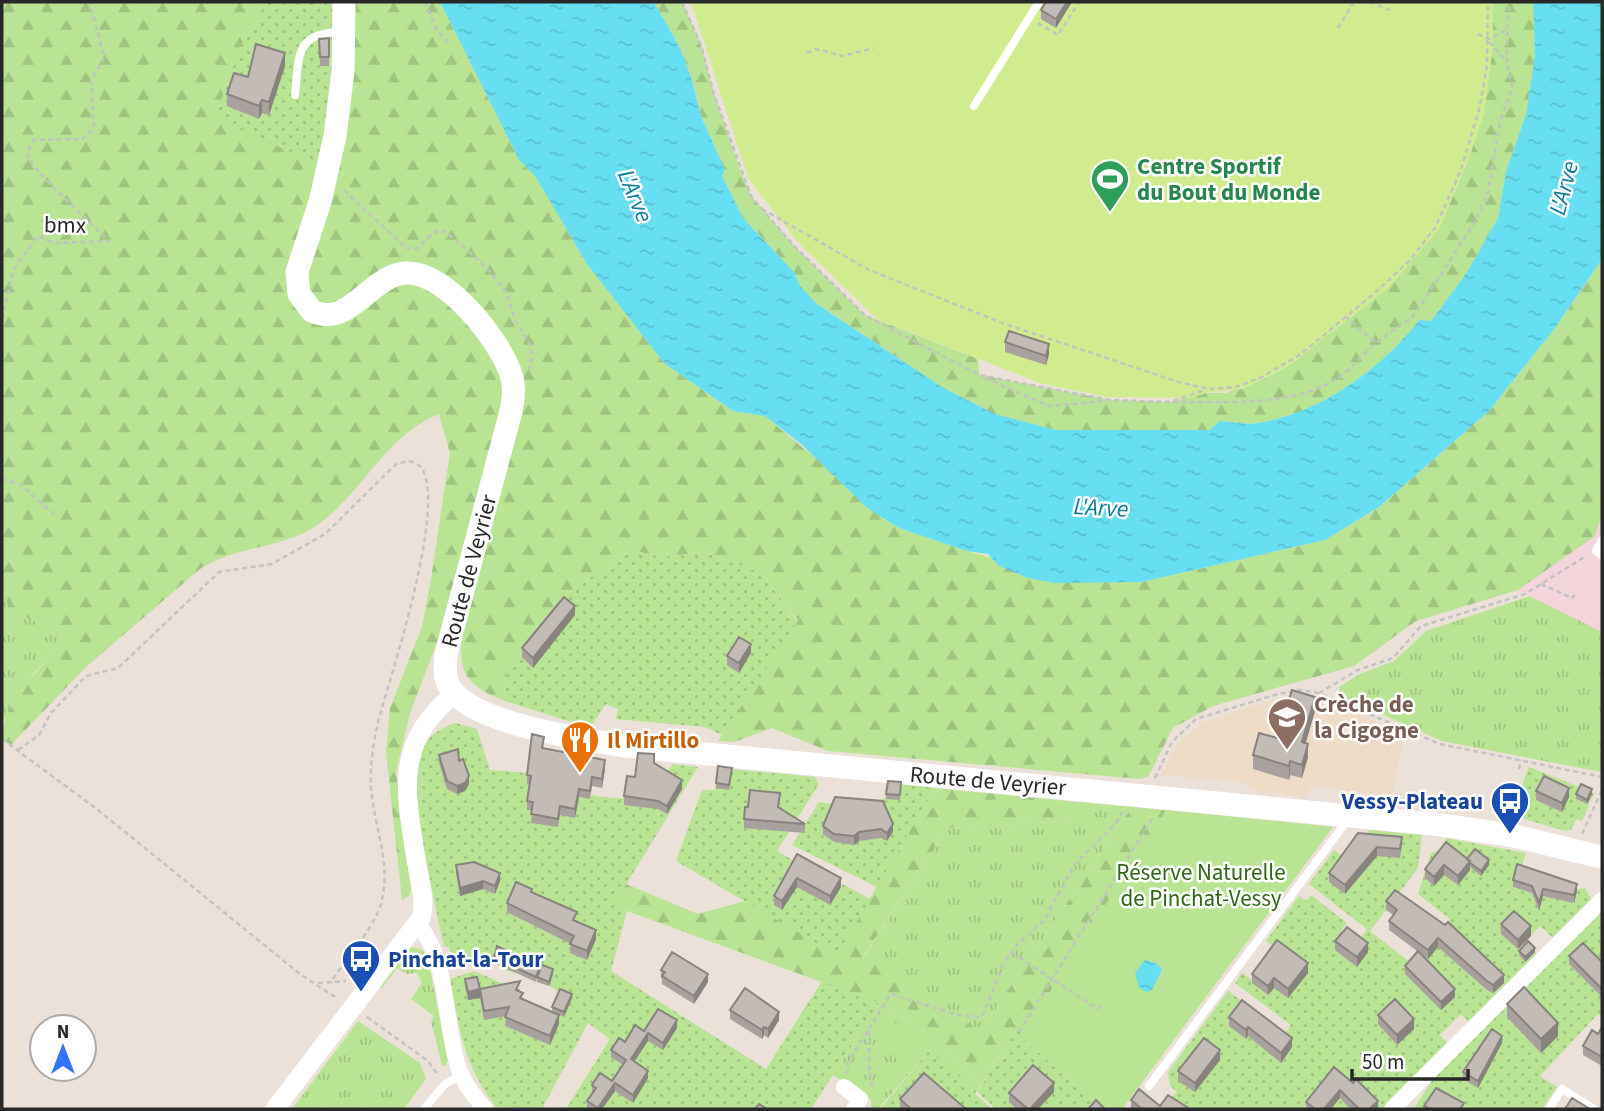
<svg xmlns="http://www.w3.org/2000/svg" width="1604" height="1111" viewBox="0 0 1604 1111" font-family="'Source Sans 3',sans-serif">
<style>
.education{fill:#eedcc7}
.medical{fill:#f3d5db}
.grass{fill:url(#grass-tufts)}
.forest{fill:url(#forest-firs)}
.park{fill:#b9e493}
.garden{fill:url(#garden-dots)}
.pitch{fill:#d0ec8e}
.water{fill:url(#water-ripples)}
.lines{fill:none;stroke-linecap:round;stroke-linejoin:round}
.path{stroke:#c3c3c3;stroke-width:2.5;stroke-dasharray:5 3.5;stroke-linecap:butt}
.service{stroke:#fff;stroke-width:8}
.minor{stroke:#fff;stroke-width:16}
.tertiary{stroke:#fff;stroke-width:19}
.secondary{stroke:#fff;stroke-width:23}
.wall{fill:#a8a19d}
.shaded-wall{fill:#88837f}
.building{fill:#c3bbb6;stroke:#88837f;stroke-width:2}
.labels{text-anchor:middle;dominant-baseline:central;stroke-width:5;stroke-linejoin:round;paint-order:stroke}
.leisure-label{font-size:23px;font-weight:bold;fill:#27864d;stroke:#fff;text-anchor:start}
.street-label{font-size:23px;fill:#282828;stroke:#fff}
.education-label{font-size:23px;font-weight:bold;fill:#785e54;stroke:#fff;text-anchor:start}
.food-label{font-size:23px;font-weight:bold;fill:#c56008;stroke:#fff;text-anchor:start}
.transit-label{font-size:23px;font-weight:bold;fill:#164399;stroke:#fff;text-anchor:end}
.park-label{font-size:23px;fill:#326617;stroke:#fff}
.water-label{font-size:24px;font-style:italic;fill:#097c9b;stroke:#fff}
</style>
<defs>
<pattern id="grass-tufts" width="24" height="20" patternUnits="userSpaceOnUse" patternTransform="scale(1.75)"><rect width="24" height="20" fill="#b9e493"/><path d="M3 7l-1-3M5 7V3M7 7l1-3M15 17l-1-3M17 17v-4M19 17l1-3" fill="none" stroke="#9fc47f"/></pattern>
<pattern id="forest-firs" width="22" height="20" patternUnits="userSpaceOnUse" patternTransform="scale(1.75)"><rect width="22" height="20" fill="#b9e493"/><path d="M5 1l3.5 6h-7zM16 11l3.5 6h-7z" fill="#9fc47f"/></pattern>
<pattern id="garden-dots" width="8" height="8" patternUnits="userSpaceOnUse" patternTransform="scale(1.75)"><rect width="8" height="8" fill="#b9e493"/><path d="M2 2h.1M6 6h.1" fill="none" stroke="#9fc47f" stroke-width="1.8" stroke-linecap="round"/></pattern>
<pattern id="water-ripples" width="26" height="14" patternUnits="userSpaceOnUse" patternTransform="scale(1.75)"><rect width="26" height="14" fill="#67dff2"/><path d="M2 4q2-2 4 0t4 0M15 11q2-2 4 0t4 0" fill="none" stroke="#59bfd0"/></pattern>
</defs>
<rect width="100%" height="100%" fill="#ebe1d9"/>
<path class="education" d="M1286,696H1310L1342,705L1404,736L1392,796L1312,786L1305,797L1259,792L1238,781L1161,775L1178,743L1204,721Z"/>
<path class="medical" d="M1602,515V632L1518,590L1595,536Z"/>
<path class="grass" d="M2,591L12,612L40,623L61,624L60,647L34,673L2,723Z
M1530,596L1602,632L1601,772L1442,741L1339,695V687L1360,674L1394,661L1426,631Z
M1078,802L1132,807L980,1031L863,958L948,828L1068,821Z
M413,947L423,950L428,959L448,1059L446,1066L442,1065L431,1021L434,1016L411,999L422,983L417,973L407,974L397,968L382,988L376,984L404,949Z
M879,1003L921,1028L980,1086L975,1094L929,1051L878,1109L871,1106V1100L833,1075Z
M358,1021L420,1063L426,1079L404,1109H292Z"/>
<path class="forest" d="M2,2H266L238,51L333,2H440L519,160L535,176L587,264L664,363L733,411L765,416L899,528L967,551L1083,582H1142L1325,540L1379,507L1488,412L1555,328L1602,259V515L1595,536L1518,590L1416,621L1354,666L1213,706L1173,728L1148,777L1139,779L828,751L772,728L734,742L718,741L798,620L761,573L704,552L664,557L630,550L558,600L511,662L504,678L505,701C471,688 455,674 463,634L441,632L410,713L396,773L411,889L409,896L402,900L386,752L390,708L422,627L431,579L450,453L439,414C384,436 363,494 316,526C281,549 235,546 200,569L85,668L11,745L2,739C2,704 37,671 60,647L61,625L40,623L11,612L2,591Z
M654,2H682L701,45L714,94L741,172L751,196L762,209L794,246L865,315L978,359L979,375L1110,400L1170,402L1205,393H1226L1262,380L1290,365L1389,287L1439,229L1469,158L1484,112L1492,52L1493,2H1533L1535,54L1526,114L1506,171L1498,218L1467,272L1430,322L1419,320C1381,369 1321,413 1258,423C1247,425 1233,422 1221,421L1210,430H1056L995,414L942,387L817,304L800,286L794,272L743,218L722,176L725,170L701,116L691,77L680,48Z
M935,788L1078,802L1068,821L948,828L863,957L980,1031L1132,807L1333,827L1122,1109H1103L1016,1030L980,1086L921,1028L879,1003L455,848L472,820L698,914L745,901L837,954Z"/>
<path class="park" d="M1166,810L1333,827L1122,1109H1103L1025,1041L1023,1034Z
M886,1016L924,1046L911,1062L899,1060L872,1037Z"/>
<path class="garden" d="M266,2H333L335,76L319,165L215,118L238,51Z
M630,550L664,557L704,552L761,573L798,621L722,735L705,727L616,719L618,709L606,704L590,728L505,701L504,678L511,662L558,600Z
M455,723L477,729L490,770L528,773C534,794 554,814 575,817L579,797L590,799L591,795C635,802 645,800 673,764L698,767L614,904L627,911L611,971L766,1069L822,981L879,1003L811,1109H566L610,1039L588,1023L542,1109L496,1107C463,1063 460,1031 450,979L474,971L511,987L505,1026L527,1035L540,1005L552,1011L561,992L549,986L553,974L519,962L514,974L482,956L451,958L449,947H444C437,910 404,777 421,748C429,736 442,727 455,723Z
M1529,767L1594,793L1582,821L1576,819L1572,829L1565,831L1511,815Z
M718,768L815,777L819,784L777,851L841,887L843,884L870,899L837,955L676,861L702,790H715Z
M888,782L935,788L877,887L792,845L819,802C842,806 864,805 886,798Z
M1369,830L1422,835L1418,868L1370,931L1411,963L1450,919L1418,894L1431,853L1445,849L1446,838L1526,853L1514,888L1574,902L1578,889L1585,888L1592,901L1554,939L1540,926L1525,942L1538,955L1470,1023L1461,1014L1440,1035L1448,1044L1383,1109H1155L1177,1092L1170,1086L1168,1072L1228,991L1273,1022L1269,1030L1281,1039L1291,1025L1235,983L1242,973L1254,981L1277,949L1266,941L1299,896L1306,901L1311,895L1347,923L1341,931L1357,944L1367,929L1309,884L1334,850L1346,859Z
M1602,912V1017L1598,1014L1540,1076L1557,1087L1542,1109H1404L1415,1107L1433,1079Z
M1016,1030L1023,1034L1025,1041L1103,1109H996L977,1092Z
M929,1051L965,1082L964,1084L992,1109H880Z"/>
<path class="pitch" d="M691,2H1493L1492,52L1484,112L1469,158L1439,229L1389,287L1290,365L1243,389L1205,393L1192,398L1106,397L1040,383L877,319L796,240L748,178Z"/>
<path class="water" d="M440,2H654L680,48L691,77L701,116L725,170L722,176L743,218L794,272L800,286L817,304L942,387L995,414L1056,430H1210L1220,421C1232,422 1247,425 1258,423C1321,413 1381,369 1419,320L1431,321L1467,272L1498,218L1506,171L1526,114L1535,54L1533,2H1602V259L1555,328L1488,412L1379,507L1325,540L1142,582L1055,583L1028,578L999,566L988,554L967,551L899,528L866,507L801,444L765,416L733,411L664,363L587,264L535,176L519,160Z
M1145,960L1158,964L1162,970L1152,990L1147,992L1139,988L1135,973Z"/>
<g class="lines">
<path class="path" d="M425,2L437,31L448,42
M682,2L701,45L714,94L751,196L794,246L865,315L979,375L1110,400L1170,402L1205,390
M1358,2H1367
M1370,2L1392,11
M1038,23L1058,35L1079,2
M1338,28L1354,2
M1478,34L1489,39L1507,29
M1489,42L1506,60
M807,53L816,49L843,56L873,48
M344,190L406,248L416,249L433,233L442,230C459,241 496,275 506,292C510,301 511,311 515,319C524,339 538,344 529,369
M762,209L869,270L1005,324L1178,382L1209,389L1236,387L1262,377L1301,354L1377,291L1409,261L1435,228L1461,170L1480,106L1487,65L1488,2
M1345,316L1376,343L1412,317L1423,302L1473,225L1488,192L1500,122L1512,88L1507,61L1508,13L1511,2
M2,319L14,269L38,236L54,243L109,241L49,183L33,165L27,152L34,140L82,139L94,128L91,81L104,57L90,2
M985,378L1049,406L1105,401
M1173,402C1223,402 1298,407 1341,376C1353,367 1364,353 1376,343
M2,479L21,485L55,515
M1541,584L1572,598L1575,595
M1319,693L1358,670L1393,658L1421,626L1525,594L1586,556
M2,739L98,810L300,974L335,997
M18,750L39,735L51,713L86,676L118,668L219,572L272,564L325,534L395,465C474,429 388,683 382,708C374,734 368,770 372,797C377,834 392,870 380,907C372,930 344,962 330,983
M1519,769L1521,760
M1155,778L1172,742L1196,719L1278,694L1300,690L1319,693L1440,744L1602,777
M1582,834L1602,790
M1012,953L1098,1009L1102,1002
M318,983L346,981
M367,1017L428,1061L437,1074
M869,1031V1066L873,1090
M1019,1032L1154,816
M847,1074L848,1062L891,994L958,1015L978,1017L984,1013L1003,964L1018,944L1043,922L1075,864L1116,823L1122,812"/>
<path class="service" d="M295,95C299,56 295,32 342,32
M974,106L1039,2
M1602,540L1596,551L1602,556
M1149,1086L1349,818
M424,1109L445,1084L461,1075
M1549,1109L1562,1089L1594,1109"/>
<path class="minor" d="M418,924C450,962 443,1023 459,1069C464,1084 475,1097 485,1109
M844,1087L860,1099L854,1109
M1392,1109L1602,900"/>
<path class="tertiary" d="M275,1109L421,918C426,901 420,883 417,865C406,796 392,742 455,694"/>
<path class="secondary" d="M344,2L343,71L335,136L320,202L297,272L299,294L312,311C349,329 370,275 406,273C445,270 503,343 512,378C515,391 513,402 510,415L446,654C445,664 444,677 449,686C470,724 583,739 624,746L1434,824L1510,835L1602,857"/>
</g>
<path class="wall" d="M1046,2H1072L1056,28L1041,19V10Z
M329,38V66H320L319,39Z
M285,66L269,115L262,113L259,119L227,106V94L248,77Z
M1005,342L1049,354L1046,365L1005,352Z
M575,615L533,668L522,657V648Z
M751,653L739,673L727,665V656Z
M1315,711L1305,743L1308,757L1302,778L1290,775L1289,780L1253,769V755Z
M543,748L605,769L602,788L592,786L590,799L579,797L575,818L560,815L558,827L531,823L532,810H527V801L530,785L527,784V775Z
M439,755L459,761L469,784L465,791L457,794L447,789L439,763Z
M654,763L682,789L667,814L658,809L624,805V796L635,777Z
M732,772L729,790L716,788V783Z
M901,782L900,800L886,799V794Z
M1536,791L1569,797L1562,812L1536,800Z
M1576,794H1592L1587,804L1576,799Z
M835,797L893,832L887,841L881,838L859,841L854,845L834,842L823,834V826Z
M780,802L779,808L805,824V833L744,828V819Z
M1358,833L1402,846L1400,858L1377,856L1345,894L1329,882V873Z
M797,854L841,887L830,905L797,887L782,910L774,905V896Z
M1467,859L1489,865L1481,876L1470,867V870L1458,885L1444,875L1434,886L1425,878V869Z
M456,865L500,881L495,894L483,889L460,896L456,873Z
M1513,880L1577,891L1574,903L1543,896L1539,911L1532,893L1513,887Z
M532,893L577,922L596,939L587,960L570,953L571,944L507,912V903Z
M1386,901L1504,983L1493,993L1487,990L1438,947L1428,959L1418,952L1455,997L1441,1010L1405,974V966L1417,951L1389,930V921L1393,915L1386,910Z
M1501,924L1531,936L1518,949L1501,934Z
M1335,941L1368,952L1357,967L1335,950Z
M1519,951L1535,952L1525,962L1519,955Z
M1569,956L1602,962V997L1569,964Z
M494,958L540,970L553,974L549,986L537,982V978L536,982L494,963Z
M661,970L708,982L694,1004L662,984V979L661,978Z
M1308,973L1288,998L1274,988L1268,995L1252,983V974Z
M465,979L480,989H520L519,991L523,1000L559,1024L550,1045L505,1026L506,1016L484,1020L480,998L468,1000L465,987Z
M572,998L564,1017L552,1011V1007Z
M1507,1004L1558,1036L1541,1053L1507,1017Z
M730,1010L779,1020L768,1038L764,1035L762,1039L730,1019Z
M1378,1015L1414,1029L1397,1045L1378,1024Z
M1229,1017L1292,1047L1281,1063L1248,1036L1246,1039L1229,1026Z
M1602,1027V1066L1583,1055V1046L1598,1034Z
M677,1028L663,1050L648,1041L635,1061L648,1078L633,1103L615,1091L602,1109L587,1108V1101L592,1093V1085L612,1081L623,1065L611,1057V1050L644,1031Z
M1502,1043L1478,1088L1463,1079V1072Z
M1220,1060L1195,1092L1178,1081V1071Z
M1334,1067L1378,1109H1350L1340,1098L1331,1109H1306V1102Z
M1054,1092L1038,1109H1017L1009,1102V1093Z
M900,1099L966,1109H900Z
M1131,1100L1160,1106L1190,1109H1131Z"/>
<path class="shaded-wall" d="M1067,2H1072L1056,28V19Z
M285,53V66L269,115V102Z
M262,100V113L259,119V106Z
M1049,344V354L1046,365V356Z
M575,606V615L533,668V658Z
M751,644V653L739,673V663Z
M1315,697V711L1302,756V742Z
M1308,744V757L1302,778V765Z
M605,760V769L602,788V779Z
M1290,761V775L1289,780V766Z
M469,776V784L465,791L457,794V786Z
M682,780V789L667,814V806Z
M1569,788V797L1562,812V803Z
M579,789V797L575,818V809Z
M1592,789V794L1587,804V800Z
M893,824V832L887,841V833Z
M859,832V841L854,845V836Z
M1377,847V856L1345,894V885Z
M1489,860V865L1481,876V871Z
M1470,861V870L1458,885V876Z
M1444,865V875L1434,886V877Z
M500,873V881L495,894V886Z
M797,878V887L782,910V901Z
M841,878V887L830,905V896Z
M483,881V889L460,896V888Z
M1577,884V891L1574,903V895Z
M1543,889V896L1539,911V903Z
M1531,926V936L1518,949V940Z
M596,930V939L587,960V951Z
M1438,938V947L1428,959V950Z
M1368,943V952L1357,967V957Z
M1535,948V952L1525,962V957Z
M1308,963V973L1288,998V989Z
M553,969V974L549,986V982Z
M708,974V982L694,1004V996Z
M1504,975V983L1493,993V985Z
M1274,978V988L1268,995V986Z
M480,989V998L468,1000V992Z
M1455,989V997L1441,1010V1002Z
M572,994V998L564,1017V1012Z
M779,1012V1020L768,1038V1029Z
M559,1015V1024L550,1045V1036Z
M1414,1019V1029L1397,1045V1035Z
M677,1020V1028L663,1050V1043Z
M1558,1023V1036L1541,1053V1039Z
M764,1027V1035L762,1039V1030Z
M1248,1027V1036L1246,1039V1030Z
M648,1033V1041L631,1066V1059Z
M1502,1036V1043L1478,1088V1081Z
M1292,1038V1047L1281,1063V1053Z
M1220,1050V1060L1195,1092V1083Z
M648,1071V1078L633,1103V1095Z
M615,1083V1091L602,1109H598Z
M1054,1083V1092L1038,1109H1030Z
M1340,1090V1098L1331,1109H1324Z
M1378,1101V1109H1369Z"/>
<path class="building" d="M1046,2H1067L1056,19L1041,10Z
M329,38V57H320L319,39Z
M256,44L285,53L269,102L262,100L259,106L227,94L234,73L248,77Z
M1009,331L1049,344L1046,356L1005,342Z
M564,597L575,606L533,658L522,648Z
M739,637L751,644L739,663L727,656Z
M1292,690L1315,697L1302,742L1308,744L1302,765L1290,761L1289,766L1253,755L1259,733L1277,738Z
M532,734L544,737L542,748L605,760L602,779L592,777L590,791L579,789L575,809L560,806L558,819L531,814L533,802L527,801L531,776L527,775Z
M458,749L459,761L463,759L469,776L465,783L457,786L447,781L439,755Z
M638,753L654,754V763L682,780L667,806L658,801L624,796L627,776L635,777Z
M718,766L732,768L729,785L716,783Z
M1544,776L1569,788L1562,803L1536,791Z
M888,781L901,782L900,795L886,794Z
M1581,784L1592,789L1587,800L1576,794Z
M750,790L780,793L778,807L805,824L744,819L745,807H748Z
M835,797L883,801L893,824L887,833L881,829L859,832L854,836L834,834L823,826Z
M1358,833L1402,837L1400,849L1377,847L1345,885L1329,873Z
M1446,842L1470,861L1458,876L1444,865L1434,877L1425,869Z
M1475,849L1489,860L1481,871L1469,862L1470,861L1467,859Z
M797,854L841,878L830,896L797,878L782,901L774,896Z
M474,862L500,873L495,886L483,881L460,888L456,865Z
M1517,864L1577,884L1574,895L1543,889L1539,903L1532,886L1513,880Z
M516,882L532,889L531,892L577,912L573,920L596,930L587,951L570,944L574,936L507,903Z
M1395,890L1445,925L1448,922L1504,975L1493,985L1487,981L1438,938L1428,950L1389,921L1397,910L1386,901Z
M1514,911L1531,926L1518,940L1501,924Z
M1347,927L1368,943L1357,957L1335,941Z
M1277,940L1308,963L1288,989L1274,978L1268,986L1252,974Z
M1528,941L1535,948L1525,957L1519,951Z
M1583,943L1602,962V989L1569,956Z
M497,946L540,967L536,977L494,958Z
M1418,951L1455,989L1441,1002L1405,966Z
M672,952L708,974L694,996L662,976L665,972L661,970Z
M542,965L553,969L549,982L537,977Z
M477,977L480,989L468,992L465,979Z
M520,981L516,990L523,993L520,998L559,1015L550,1036L505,1017L509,1007L484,1011L480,989Z
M1524,987L1558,1023L1541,1039L1507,1004Z
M745,988L779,1012L768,1029L764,1027L762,1030L730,1010Z
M560,989L572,994L564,1012L552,1007Z
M1395,999L1414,1019L1397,1035L1378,1015Z
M1242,1000L1292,1038L1281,1053L1248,1027L1246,1030L1229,1017Z
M658,1009L677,1020L663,1043L648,1033L631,1059L648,1071L633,1095L615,1083L598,1108L587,1101L596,1088L592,1085L600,1073L612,1081L626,1060L611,1050L619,1038L625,1042L635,1025L644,1031Z
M1602,1027V1057L1583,1046L1592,1030L1598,1034Z
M1492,1029L1502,1036L1478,1081L1463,1072Z
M1204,1038L1220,1050L1195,1083L1178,1071Z
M1033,1065L1054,1083L1030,1109H1028L1009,1093Z
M1334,1067L1353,1083L1356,1079L1378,1101L1369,1109H1359L1340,1090L1324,1109H1315L1306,1102Z
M924,1073L966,1109H911L900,1099Z
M1436,1088L1464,1103L1460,1109H1430L1424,1106Z
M1139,1089L1160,1106L1168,1095L1190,1109H1142L1131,1100Z
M1572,1098L1590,1109H1565Z
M1096,1100L1105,1109H1088Z
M759,1104L767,1109H755Z"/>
<defs>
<g id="stadium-pin" transform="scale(2.0125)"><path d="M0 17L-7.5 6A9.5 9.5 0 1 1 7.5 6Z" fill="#2e9e5b" stroke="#fff"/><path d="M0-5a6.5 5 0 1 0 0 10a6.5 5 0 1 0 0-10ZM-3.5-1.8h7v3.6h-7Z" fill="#fff"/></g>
<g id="school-pin" transform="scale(2.0125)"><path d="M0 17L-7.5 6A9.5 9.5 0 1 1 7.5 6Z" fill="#8d6e63" stroke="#fff"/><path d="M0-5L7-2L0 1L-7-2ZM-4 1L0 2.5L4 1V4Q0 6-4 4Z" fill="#fff"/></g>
<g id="restaurant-pin" transform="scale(2.0125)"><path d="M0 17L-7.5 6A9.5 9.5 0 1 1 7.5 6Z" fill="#e8710a" stroke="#fff"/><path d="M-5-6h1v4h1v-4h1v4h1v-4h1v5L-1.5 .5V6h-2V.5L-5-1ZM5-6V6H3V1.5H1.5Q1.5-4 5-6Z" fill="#fff"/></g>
<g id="bus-pin" transform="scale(2.0125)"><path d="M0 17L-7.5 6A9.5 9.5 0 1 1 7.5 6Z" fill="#1a4fb4" stroke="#fff"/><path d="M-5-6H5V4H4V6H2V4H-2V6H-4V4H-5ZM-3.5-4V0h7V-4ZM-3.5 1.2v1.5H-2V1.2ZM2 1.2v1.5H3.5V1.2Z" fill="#fff"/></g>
</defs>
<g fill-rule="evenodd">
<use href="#stadium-pin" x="1110" y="179"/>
<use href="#school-pin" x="1287" y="717"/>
<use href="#restaurant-pin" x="580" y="740"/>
<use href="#bus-pin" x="1510" y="801"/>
<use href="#bus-pin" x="361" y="959"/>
</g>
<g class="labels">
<g class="leisure-label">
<text x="1137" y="166">Centre Sportif<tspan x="1137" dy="26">du Bout du Monde</tspan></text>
</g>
<g class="street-label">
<text transform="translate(65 225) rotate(1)">bmx</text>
<text transform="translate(469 571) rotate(-75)">Route de Veyrier</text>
<text transform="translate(988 781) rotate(5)">Route de Veyrier</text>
</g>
<g class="education-label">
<text x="1314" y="704">Crèche de<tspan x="1314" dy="26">la Cigogne</tspan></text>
</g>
<g class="food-label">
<text x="607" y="740">Il Mirtillo</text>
</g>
<g class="transit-label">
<text x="1483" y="801">Vessy-Plateau</text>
<text x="388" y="959" text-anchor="start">Pinchat-la-Tour</text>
</g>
<g class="park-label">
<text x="1201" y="872">Réserve Naturelle<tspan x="1201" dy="26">de Pinchat-Vessy</tspan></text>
</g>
<g class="water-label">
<text transform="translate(1564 188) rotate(-75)">L'Arve</text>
<text transform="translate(635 196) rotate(67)">L'Arve</text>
<text transform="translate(1101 508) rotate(3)">L'Arve</text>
</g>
</g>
<rect width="1604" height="1111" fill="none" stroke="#282828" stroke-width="7"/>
<g transform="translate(63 1048)"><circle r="33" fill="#ffffff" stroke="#a9a9a9" stroke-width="2"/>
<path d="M0-5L12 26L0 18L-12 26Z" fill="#3273ff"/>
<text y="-10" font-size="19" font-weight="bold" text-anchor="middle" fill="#282828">N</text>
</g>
<path d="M1352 1069v10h116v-10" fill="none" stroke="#282828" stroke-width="3.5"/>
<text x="1362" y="1069" font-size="21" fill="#282828" stroke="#ffffff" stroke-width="5" paint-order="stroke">50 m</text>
</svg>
